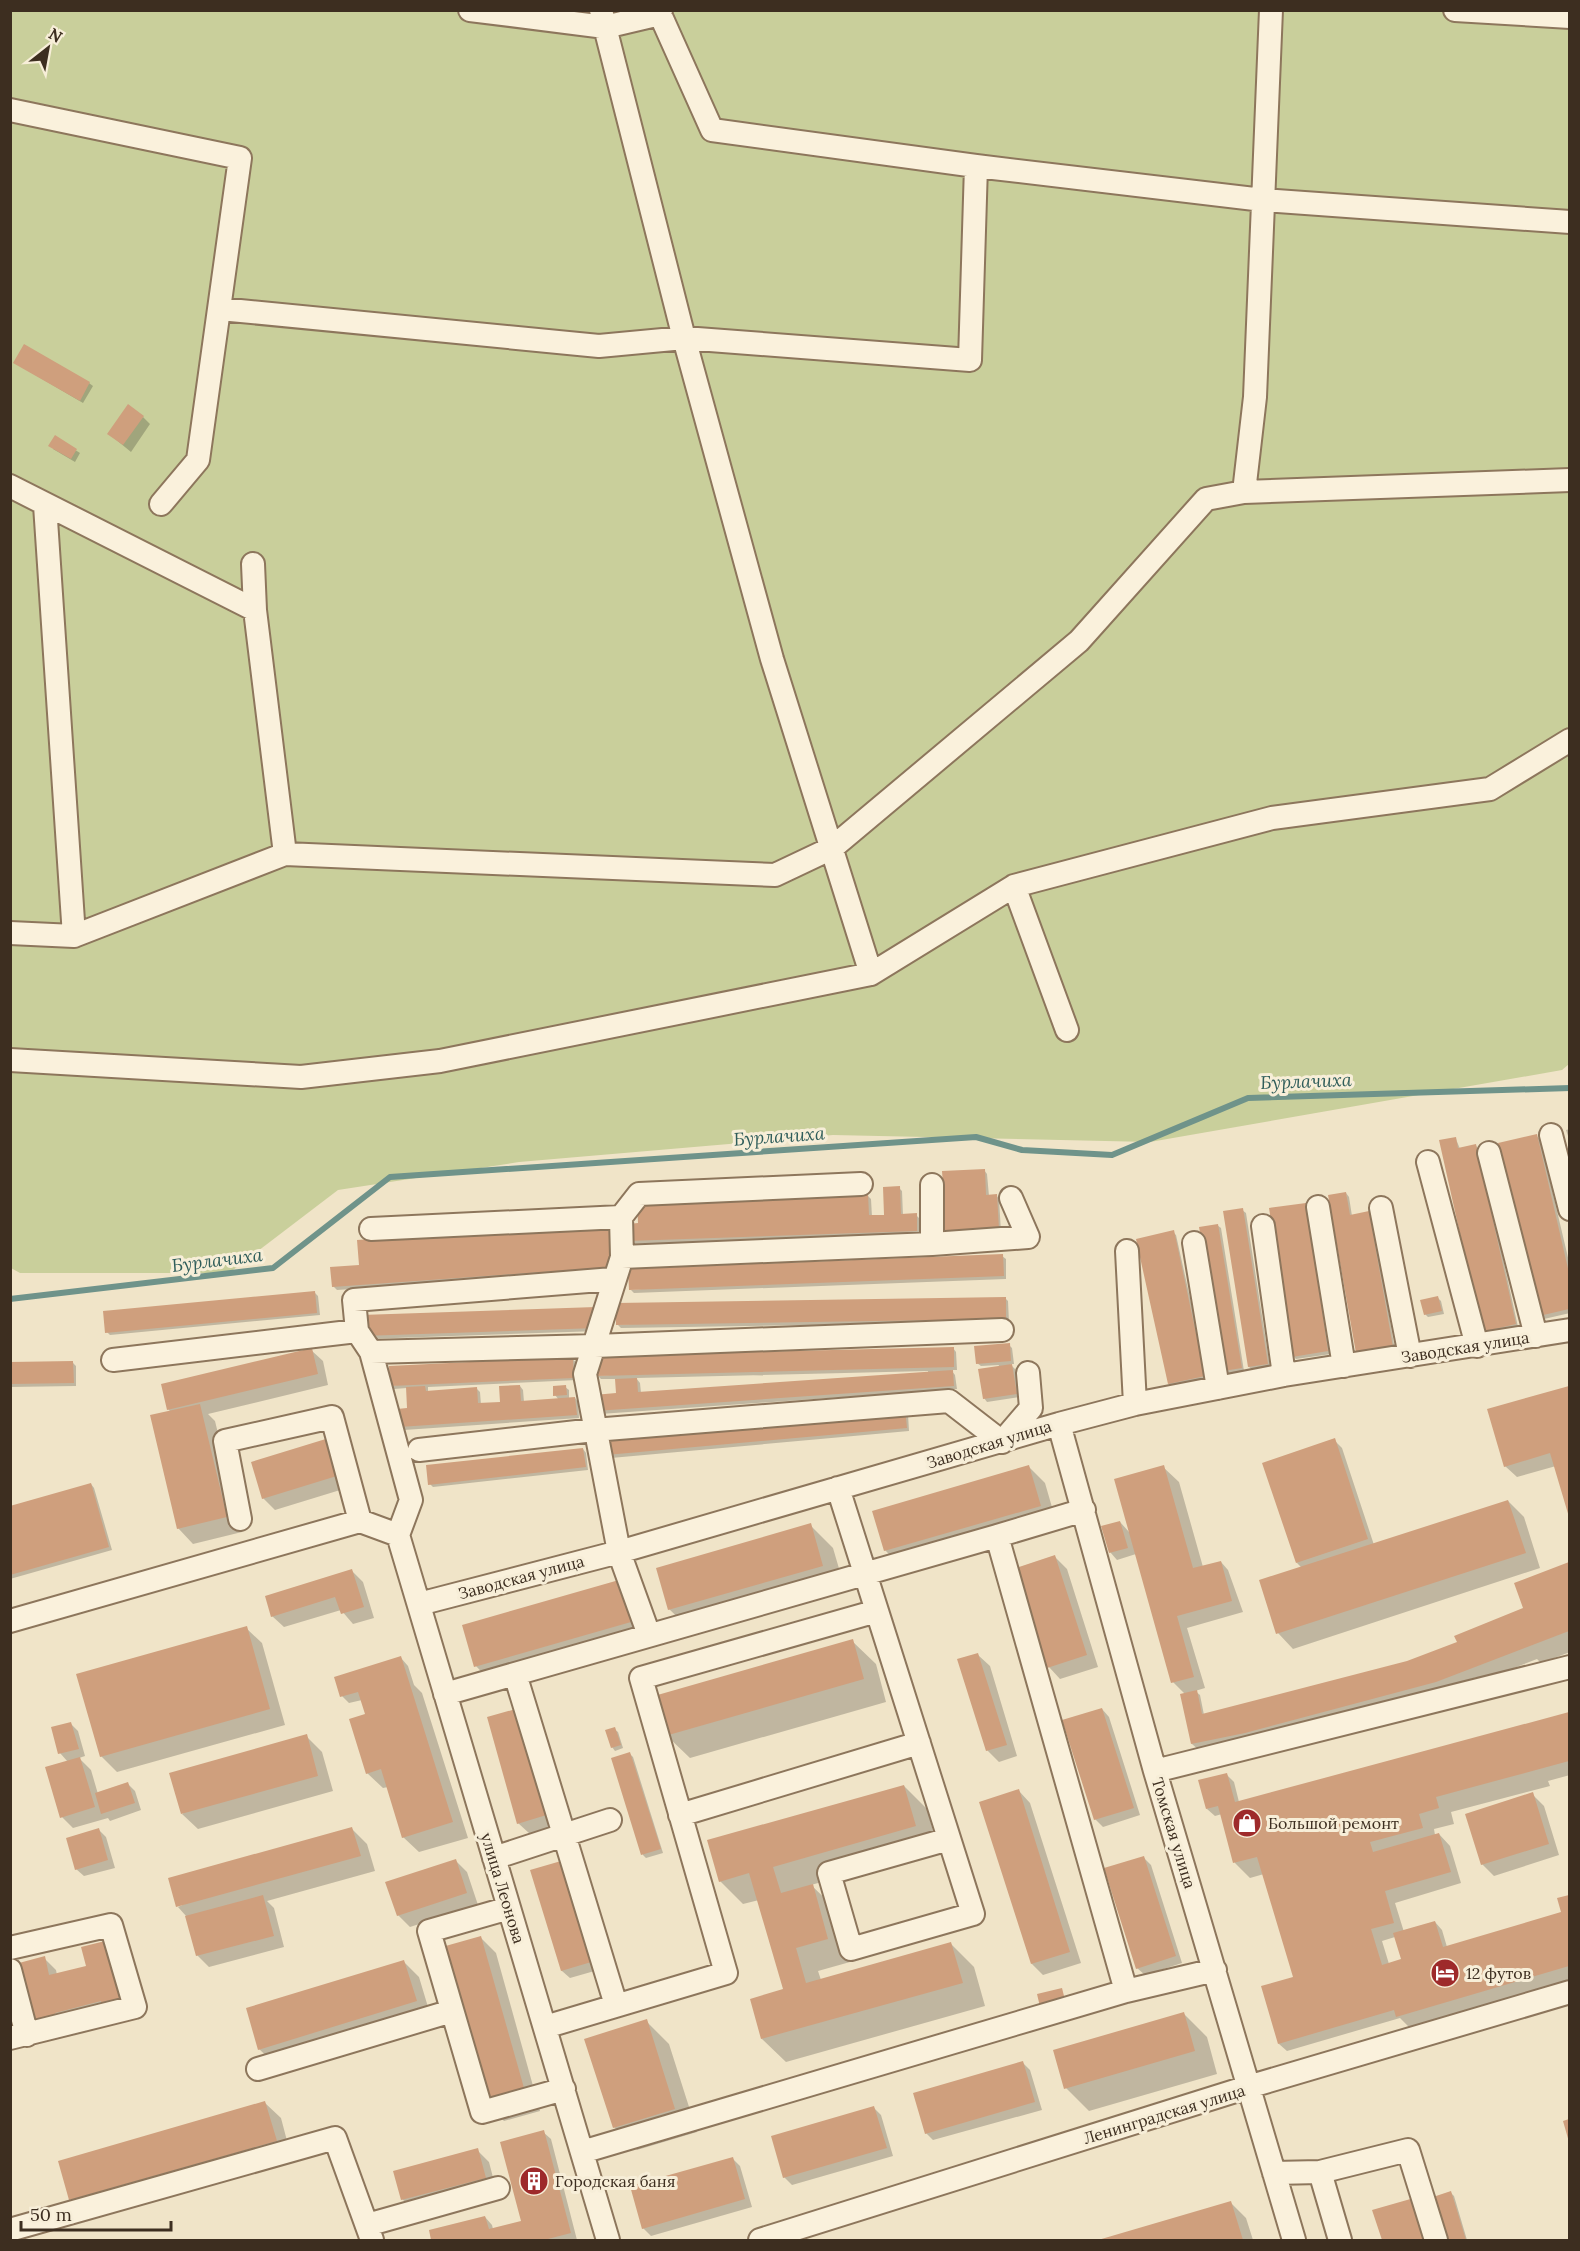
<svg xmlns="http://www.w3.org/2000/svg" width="1580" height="2251" viewBox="0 0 1580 2251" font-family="Lora,serif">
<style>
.green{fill:#c9cf9b}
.shadow{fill:#0003;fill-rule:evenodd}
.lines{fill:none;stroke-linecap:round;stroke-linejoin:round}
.stream{stroke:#6f938a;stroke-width:6}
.building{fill:#cf9f7d}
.minor-casing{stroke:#8d765c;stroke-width:26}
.minor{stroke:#faf1dc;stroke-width:22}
.labels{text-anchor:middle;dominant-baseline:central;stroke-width:6;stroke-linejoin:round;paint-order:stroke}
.street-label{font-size:16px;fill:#3d2e20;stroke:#f7eed8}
.poi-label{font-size:16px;fill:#3d2e20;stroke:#f7eed8;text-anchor:start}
.water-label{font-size:18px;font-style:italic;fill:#2f5d5a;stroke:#f7eed8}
</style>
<rect width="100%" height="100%" fill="#f0e4c8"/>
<path class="green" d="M10,11H1569V1064L1562,1070L1150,1142L833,1135L519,1162L338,1190L229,1273H20L11,1268Z"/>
<path class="shadow" d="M15,363L89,383L93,386L83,403Z
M143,417L150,424L131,452L109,434Z
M55,437L80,453L75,462L53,449Z
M1570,1129V1142L1566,1130Z
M1536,1136L1540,1139L1570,1266V1313L1544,1319L1541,1315Z
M1456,1139L1460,1149L1476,1146L1479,1149L1518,1327L1486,1334L1483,1331Z
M984,1170L987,1174L989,1196L996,1195L999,1199L1001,1232L946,1214Z
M899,1188L902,1191L903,1216L916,1215L919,1218L920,1234L633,1244L630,1241L868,1196L871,1199L872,1217L886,1216Z
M1346,1193L1349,1197L1352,1216L1368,1213L1372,1216L1395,1350L1361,1356Z
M1305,1204L1309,1208L1331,1354L1296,1359L1293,1356Z
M1242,1210L1246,1213L1270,1367L1253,1370L1249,1367Z
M1217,1225L1221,1228L1244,1371L1228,1373L1224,1370Z
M611,1227L614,1270L337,1290L333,1286L360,1266Z
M1173,1232L1176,1235L1208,1379L1173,1387L1169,1384Z
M1002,1256L1006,1259V1279L634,1293L631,1290Z
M315,1293L318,1296L320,1315L110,1335L107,1332Z
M1005,1298L1008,1301L1009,1322L621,1328L618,1325Z
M1438,1298L1441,1301L1444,1314L1428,1317L1425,1314Z
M595,1309L599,1331L366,1339L363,1336Z
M1009,1345L1012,1348L1014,1364H1010L1015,1369L1019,1397L987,1402L984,1398L999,1365L981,1366L977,1363Z
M953,1348L956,1352L957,1370H951L955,1375L957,1389L600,1414L617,1394L616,1379H601L598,1376ZM928,1371V1373L641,1393L640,1383L636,1378Z
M311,1350L323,1361L328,1385L208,1414L215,1421L242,1532L193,1544L178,1528L171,1412L168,1409Z
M572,1359L576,1362L577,1380L428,1387V1392L477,1389L480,1392L481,1405L502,1403L520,1386L523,1390L524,1402L559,1400L555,1395L565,1387L569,1390V1399L575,1398L578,1402L579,1418L404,1430L400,1426L409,1410L407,1388L394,1389L391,1386Z
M73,1363L76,1366V1386L10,1387V1364Z
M1570,1387V1511L1556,1466L1517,1477L1505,1466L1489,1410Z
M908,1414L909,1431L611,1458L608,1454Z
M328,1440L350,1487L275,1510L263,1498Z
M1334,1440L1342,1448L1374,1545L1508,1501L1524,1517L1540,1568L1293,1649L1278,1633L1302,1568L1297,1563Z
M583,1449L586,1453L588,1470L433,1487L430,1484Z
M1029,1467L1045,1483L1056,1521L900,1566L885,1550Z
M1163,1467L1179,1482L1203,1567L1221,1562L1228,1570L1243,1612L1187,1628L1205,1688L1195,1691L1200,1695L1204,1715L1408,1662L1459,1643L1525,1609L1516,1584L1570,1564V1652L1541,1663L1537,1659L1481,1681L1477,1677L1425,1693L1200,1751L1192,1744L1185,1694L1173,1682L1136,1554L1117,1560L1110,1552L1120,1522L1130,1533Z
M91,1484L94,1488L112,1550L10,1579V1507Z
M810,1525L833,1548L845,1589L693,1632L669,1609Z
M1055,1557L1067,1569L1098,1667L1060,1679L1049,1667Z
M352,1571L363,1582L374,1618L353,1624L341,1610L284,1627L272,1616Z
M618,1582L645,1638L491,1682L476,1666Z
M246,1628L262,1643L285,1725L117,1772L101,1756Z
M852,1641L876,1664L886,1702L690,1758L666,1735Z
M978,1655L990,1666L1017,1756L999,1762L987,1750Z
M401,1658L408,1666L414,1685L422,1693L468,1838L419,1852L403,1837L388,1787L383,1788L367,1773L366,1715L362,1700L349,1703L342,1696Z
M1102,1709L1109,1717L1140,1815L1103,1827L1095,1819Z
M1570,1714V1775L1548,1781L1550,1786L1451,1812L1454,1824L1434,1829L1435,1835L1439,1834L1450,1846L1461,1883L1395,1903L1404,1932L1435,1922L1442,1930L1447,1947L1563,1913L1559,1899L1570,1896V1980L1409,2027L1400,2018L1287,2051L1279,2044L1296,1982L1264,1874L1250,1878L1235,1863L1222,1814L1215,1816L1207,1809L1226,1774L1234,1782L1239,1802ZM1395,1937L1403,1960L1389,1964L1382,1941Z
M489,1718L564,1825L530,1834L518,1823Z
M71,1724L78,1731L85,1756L79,1758L91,1770L98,1794L128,1784L135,1791L141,1810L110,1821L108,1818L73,1828L62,1817L68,1762L60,1753Z
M614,1729L618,1732L623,1748L615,1751L612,1747Z
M306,1736L322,1752L333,1791L198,1829L182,1814Z
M630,1754L633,1757L663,1853L646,1858L643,1855L613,1759Z
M904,1786L927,1809L938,1849L811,1885L836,1909L850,1962L818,1971L821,1980L951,1944L974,1967L985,2006L786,2062L762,2039L784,1990L759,1900L743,1904L720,1881Z
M1019,1791L1030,1803L1081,1963L1043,1975L1032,1964Z
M1532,1794L1544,1806L1559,1855L1494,1876L1482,1864Z
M352,1829L367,1844L375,1871L267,1901L274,1908L284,1947L209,1967L197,1955L186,1916L178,1907Z
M99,1830L106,1837L115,1868L84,1876L76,1869Z
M1144,1858L1151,1865L1182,1963L1145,1975L1137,1968Z
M456,1861L467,1872L478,1905L410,1927L398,1915Z
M532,1871L605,1968L570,1978L562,1971Z
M480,1937L496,1953L540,2111L504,2121L488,2105Z
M44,1958L56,1970L57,1975L136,2015L48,2036Z
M404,1962L419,1977L431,2017L275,2064L259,2049Z
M1184,2014L1207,2037L1217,2074L1089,2111L1066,2088Z
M646,2021L669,2044L697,2132L637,2150L614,2127Z
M1023,2063L1030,2070L1042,2110L933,2140L926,2133Z
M265,2103L281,2118L291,2156L86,2215L71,2199Z
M874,2108L881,2115L893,2156L792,2185L784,2177Z
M543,2132L551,2139L577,2240H433L430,2231L485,2217L492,2225L493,2229L523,2222Z
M477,2150L489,2162L496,2189L414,2210L402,2199Z
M733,2159L740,2166L752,2207L651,2236L643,2228Z
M1451,2193L1454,2196L1467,2240H1447L1435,2198Z
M1231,2203L1246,2218L1253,2240H1101Z
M1374,2211L1432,2240H1383Z"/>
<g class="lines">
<path class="stream" d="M10,1299L273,1268L390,1177L976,1137L1022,1150L1112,1155L1248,1098L1570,1088"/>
</g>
<path class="building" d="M24,344L90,382L80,401L13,363Z
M128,404L144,416L123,445L107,434Z
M55,435L77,449L71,459L48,446Z
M1537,1134L1569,1273V1309L1539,1316L1498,1143Z
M1456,1137L1458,1148L1476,1144L1516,1324L1482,1332L1439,1140Z
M985,1169L986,1195L997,1194L999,1229L942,1233L940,1213L945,1212L942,1171Z
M900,1186L901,1214L917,1213V1231L628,1241V1224L638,1223L637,1202L868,1194L869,1215H884L883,1187Z
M1346,1192L1350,1215L1369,1211L1393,1347L1356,1353L1328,1195Z
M1306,1203L1328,1351L1292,1357L1269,1208Z
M1243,1208L1268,1364L1248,1367L1223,1211Z
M608,1222L612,1267L332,1287L330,1267L359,1265L357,1240Z
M1218,1224L1242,1368L1223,1371L1199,1227Z
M1174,1230L1205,1376L1168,1384L1136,1239Z
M1003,1254L1004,1276L629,1290L628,1269Z
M315,1291L317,1313L105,1333L103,1311Z
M1438,1296L1442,1311L1424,1315L1420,1300Z
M1006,1297V1319L616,1325V1303Z
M596,1307L597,1328L362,1336L361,1315Z
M1010,1343L1011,1361L976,1364L974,1346Z
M954,1347V1367L597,1376L596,1356Z
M312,1348L318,1374L167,1410L161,1384Z
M573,1357L574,1378L390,1386L389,1366Z
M73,1361L74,1383L10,1384V1362Z
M1012,1364L1017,1394L983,1399L978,1369Z
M953,1370L954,1386L595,1411L594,1395L616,1393L615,1379L637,1378L638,1392Z
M520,1385L521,1401L575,1397L577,1415L399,1427L397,1409L407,1408L406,1387L425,1386L426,1391L477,1387L478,1403L500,1402L499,1386Z
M566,1385L567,1395L553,1396V1386Z
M1569,1386V1517L1550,1453L1504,1467L1487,1409Z
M200,1404L227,1517L177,1529L150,1415Z
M905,1409L907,1428L606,1455L604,1436Z
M329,1438L340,1475L262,1499L251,1462Z
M1335,1438L1368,1539L1296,1563L1262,1463Z
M583,1448L586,1467L428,1485L426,1465Z
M1029,1465L1041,1506L884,1551L872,1511Z
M1164,1465L1193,1568L1221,1561L1232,1601L1177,1616L1194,1677L1171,1683L1114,1479Z
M91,1483L109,1547L10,1575V1506Z
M1508,1500L1526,1553L1276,1634L1259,1580Z
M1120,1521L1128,1548L1109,1553L1101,1526Z
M811,1523L823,1566L668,1610L656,1568Z
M1055,1555L1087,1655L1047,1668L1016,1568Z
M1569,1562V1631L1436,1682L1245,1733L1191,1744L1180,1694L1197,1690L1202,1714L1407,1661L1457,1642L1454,1636L1523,1608L1514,1583Z
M352,1569L364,1607L341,1614L335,1597L271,1617L265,1596Z
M619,1580L631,1622L474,1667L462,1625Z
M247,1626L270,1709L100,1757L76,1674Z
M853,1639L864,1679L665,1736L654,1696Z
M978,1653L1007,1745L986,1751L957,1659Z
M401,1656L453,1822L402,1838L381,1769L366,1774L349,1719L365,1714L358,1692L340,1697L334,1677Z
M523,1707L553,1813L517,1824L487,1717Z
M1102,1708L1134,1808L1094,1820L1062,1720Z
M1569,1712V1761L1436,1797L1439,1808L1419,1814L1423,1828L1370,1842L1373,1852L1439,1833L1451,1872L1385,1891L1394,1923L1371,1929L1382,1965L1401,1959L1393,1933L1435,1921L1443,1947L1561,1912L1557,1898L1569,1895V1966L1396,2017L1394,2010L1278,2044L1261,1986L1293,1977L1257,1857L1233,1863L1218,1806L1206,1809L1198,1780L1227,1773L1235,1802Z
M71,1722L79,1749L58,1754L51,1727Z
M615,1727L621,1745L611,1748L605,1730Z
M307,1734L318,1776L181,1814L169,1773Z
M630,1752L661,1849L641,1855L611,1758Z
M80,1757L95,1807L60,1818L45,1767Z
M128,1782L135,1803L101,1814L95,1793Z
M904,1785L916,1826L773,1867L781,1893L813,1884L828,1939L796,1948L806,1983L951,1942L963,1983L761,2039L750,1999L783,1989L749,1873L719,1882L707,1840Z
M1019,1789L1070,1952L1031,1964L979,1802Z
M1533,1792L1549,1844L1481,1865L1465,1814Z
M352,1827L361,1856L176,1907L168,1878Z
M99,1828L108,1860L75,1870L66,1838Z
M1144,1856L1176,1956L1136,1969L1104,1868Z
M456,1859L467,1893L397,1916L385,1882Z
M568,1859L598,1960L561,1971L530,1870Z
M263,1895L274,1936L196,1956L185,1916Z
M481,1936L526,2095L487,2106L442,1947Z
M109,1940L125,2003L103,2009L101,2001L55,2013L57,2020L35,2026L19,1963L45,1956L49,1975L86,1966L81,1947Z
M404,1960L417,2001L258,2050L246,2008Z
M1062,1988L1066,2004L1041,2011L1037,1994Z
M1184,2012L1195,2051L1064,2089L1053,2050Z
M647,2019L675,2109L613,2128L584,2039Z
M1023,2061L1035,2102L925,2134L913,2093Z
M265,2101L277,2141L69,2200L58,2161Z
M874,2106L887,2148L783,2178L771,2136Z
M1569,2119V2142L1563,2121Z
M544,2130L571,2233L544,2240H431L429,2230L485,2216L489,2229L521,2221L500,2142Z
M478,2148L486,2178L401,2200L393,2171Z
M733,2157L745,2199L642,2229L630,2186Z
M1451,2191L1466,2240H1446L1433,2197Z
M1414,2198L1427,2240H1382L1372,2210Z
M1231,2201L1243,2240H1098Z"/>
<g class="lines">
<g class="minor-casing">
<path id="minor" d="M470,10L605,27L601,10
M661,10L660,14L605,27L684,338L772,659L871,974
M1455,10L1570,17
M660,14L712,130L976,166L1263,200L1570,222
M10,110L240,158L198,460L161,504
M220,309L599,346L684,338L970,360L976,166
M10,486L255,610
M1244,492L1255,397L1271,10
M45,505L74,936
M253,564L255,610L285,854
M1014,886L1067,1030
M10,933L74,936L285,854L775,875L832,848L1079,641L1206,499L1244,492L1570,480
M10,1060L301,1077L440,1061L871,974L1014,886L1272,818L1490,789L1570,740
M1551,1135L1570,1209
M1489,1153L1536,1336
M1428,1162L1477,1346
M1318,1207L1344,1366
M1381,1208L1410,1356
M1263,1226L1284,1375
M371,1229L621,1217
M1194,1243L1218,1388
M932,1244V1185
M1127,1251L1135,1404
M622,1257L932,1244L1028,1237L1011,1198
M371,1352L595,1346L1002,1330
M113,1360L357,1331
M1059,1424L1155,1771L1294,2240
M419,1450L594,1430L949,1401L1002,1442L1031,1408L1028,1373
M838,1488L877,1611
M1084,1510L997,1536L1126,1991L1215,1970
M240,1519L225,1441L332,1417L360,1521
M398,1535L608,2240
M398,1535L411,1500L371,1352L357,1331L354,1300L613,1279
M419,1604L619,1552L1059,1424L1135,1404L1284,1375L1570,1330
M10,1621L360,1521L398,1535
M649,1635L619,1552L585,1374L622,1257L621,1217L639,1194L861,1184
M515,1674L616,2005
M445,1694L997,1536
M1155,1771L1570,1667
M680,1815L919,1743
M494,1858L610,1820
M509,1908L429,1931L482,2112L564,2089
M10,1948L111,1925L135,2007L10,2038
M10,1970L27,2035
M545,2027L726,1973L641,1678L877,1611L973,1914L851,1949L829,1873L949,1839
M258,2069L452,2011
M582,2152L1126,1991
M1320,2172L1408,2150L1436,2240
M1274,2173L1320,2172L1340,2240
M367,2225L498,2188
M13,2229L335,2138L372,2240
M760,2240L1248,2087L1570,1992"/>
</g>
<use href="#minor" class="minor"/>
</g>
<defs>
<g id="shop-disc" transform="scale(1.5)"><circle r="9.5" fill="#9e2a2b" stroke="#f7eed8"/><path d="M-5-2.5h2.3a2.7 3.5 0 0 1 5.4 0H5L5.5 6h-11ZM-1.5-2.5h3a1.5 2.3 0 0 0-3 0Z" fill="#fff"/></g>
<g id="hotel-disc" transform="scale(1.5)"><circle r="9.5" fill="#9e2a2b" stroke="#f7eed8"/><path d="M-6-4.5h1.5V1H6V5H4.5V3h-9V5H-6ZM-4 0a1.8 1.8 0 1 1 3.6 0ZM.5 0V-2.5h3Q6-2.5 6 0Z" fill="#fff"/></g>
<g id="building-disc" transform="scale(1.5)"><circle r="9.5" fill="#9e2a2b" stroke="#f7eed8"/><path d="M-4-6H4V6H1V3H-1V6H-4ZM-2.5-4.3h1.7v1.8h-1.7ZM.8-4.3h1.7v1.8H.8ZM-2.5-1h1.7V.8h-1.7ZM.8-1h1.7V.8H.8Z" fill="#fff"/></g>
</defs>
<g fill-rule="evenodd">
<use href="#shop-disc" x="1247" y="1823"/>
<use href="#hotel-disc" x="1445" y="1973"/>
<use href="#building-disc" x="534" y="2181"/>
</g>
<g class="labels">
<g class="street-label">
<text transform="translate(1465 1347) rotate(-9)">Заводская улица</text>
<text transform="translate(989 1444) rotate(-17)">Заводская улица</text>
<text transform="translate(521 1577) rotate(-15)">Заводская улица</text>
<text transform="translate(1174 1833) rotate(73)">Томская улица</text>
<text transform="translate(503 1888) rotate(73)">улица Леонова</text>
<text transform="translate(1164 2114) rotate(-17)">Ленинградская улица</text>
</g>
<g class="poi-label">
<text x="1268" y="1823">Большой ремонт</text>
<text x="1466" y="1973">12 футов</text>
<text x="555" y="2181">Городская баня</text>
</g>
<g class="water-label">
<text transform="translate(1306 1081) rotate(-2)">Бурлачиха</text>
<text transform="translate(779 1136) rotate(-4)">Бурлачиха</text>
<text transform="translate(217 1260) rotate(-7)">Бурлачиха</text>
</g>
</g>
<rect width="1580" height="2251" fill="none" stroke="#3d2e20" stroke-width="24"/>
<g transform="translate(48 48) rotate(31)" stroke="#f7eed8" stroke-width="4.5" paint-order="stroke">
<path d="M0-4.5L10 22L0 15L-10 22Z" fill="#3d2e20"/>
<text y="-9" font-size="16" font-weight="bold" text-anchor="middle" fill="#3d2e20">N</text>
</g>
<path d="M21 2221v9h150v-9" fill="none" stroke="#3d2e20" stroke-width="3"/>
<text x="30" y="2221" font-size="18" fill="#3d2e20" stroke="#f7eed8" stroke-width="4.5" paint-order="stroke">50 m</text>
</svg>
